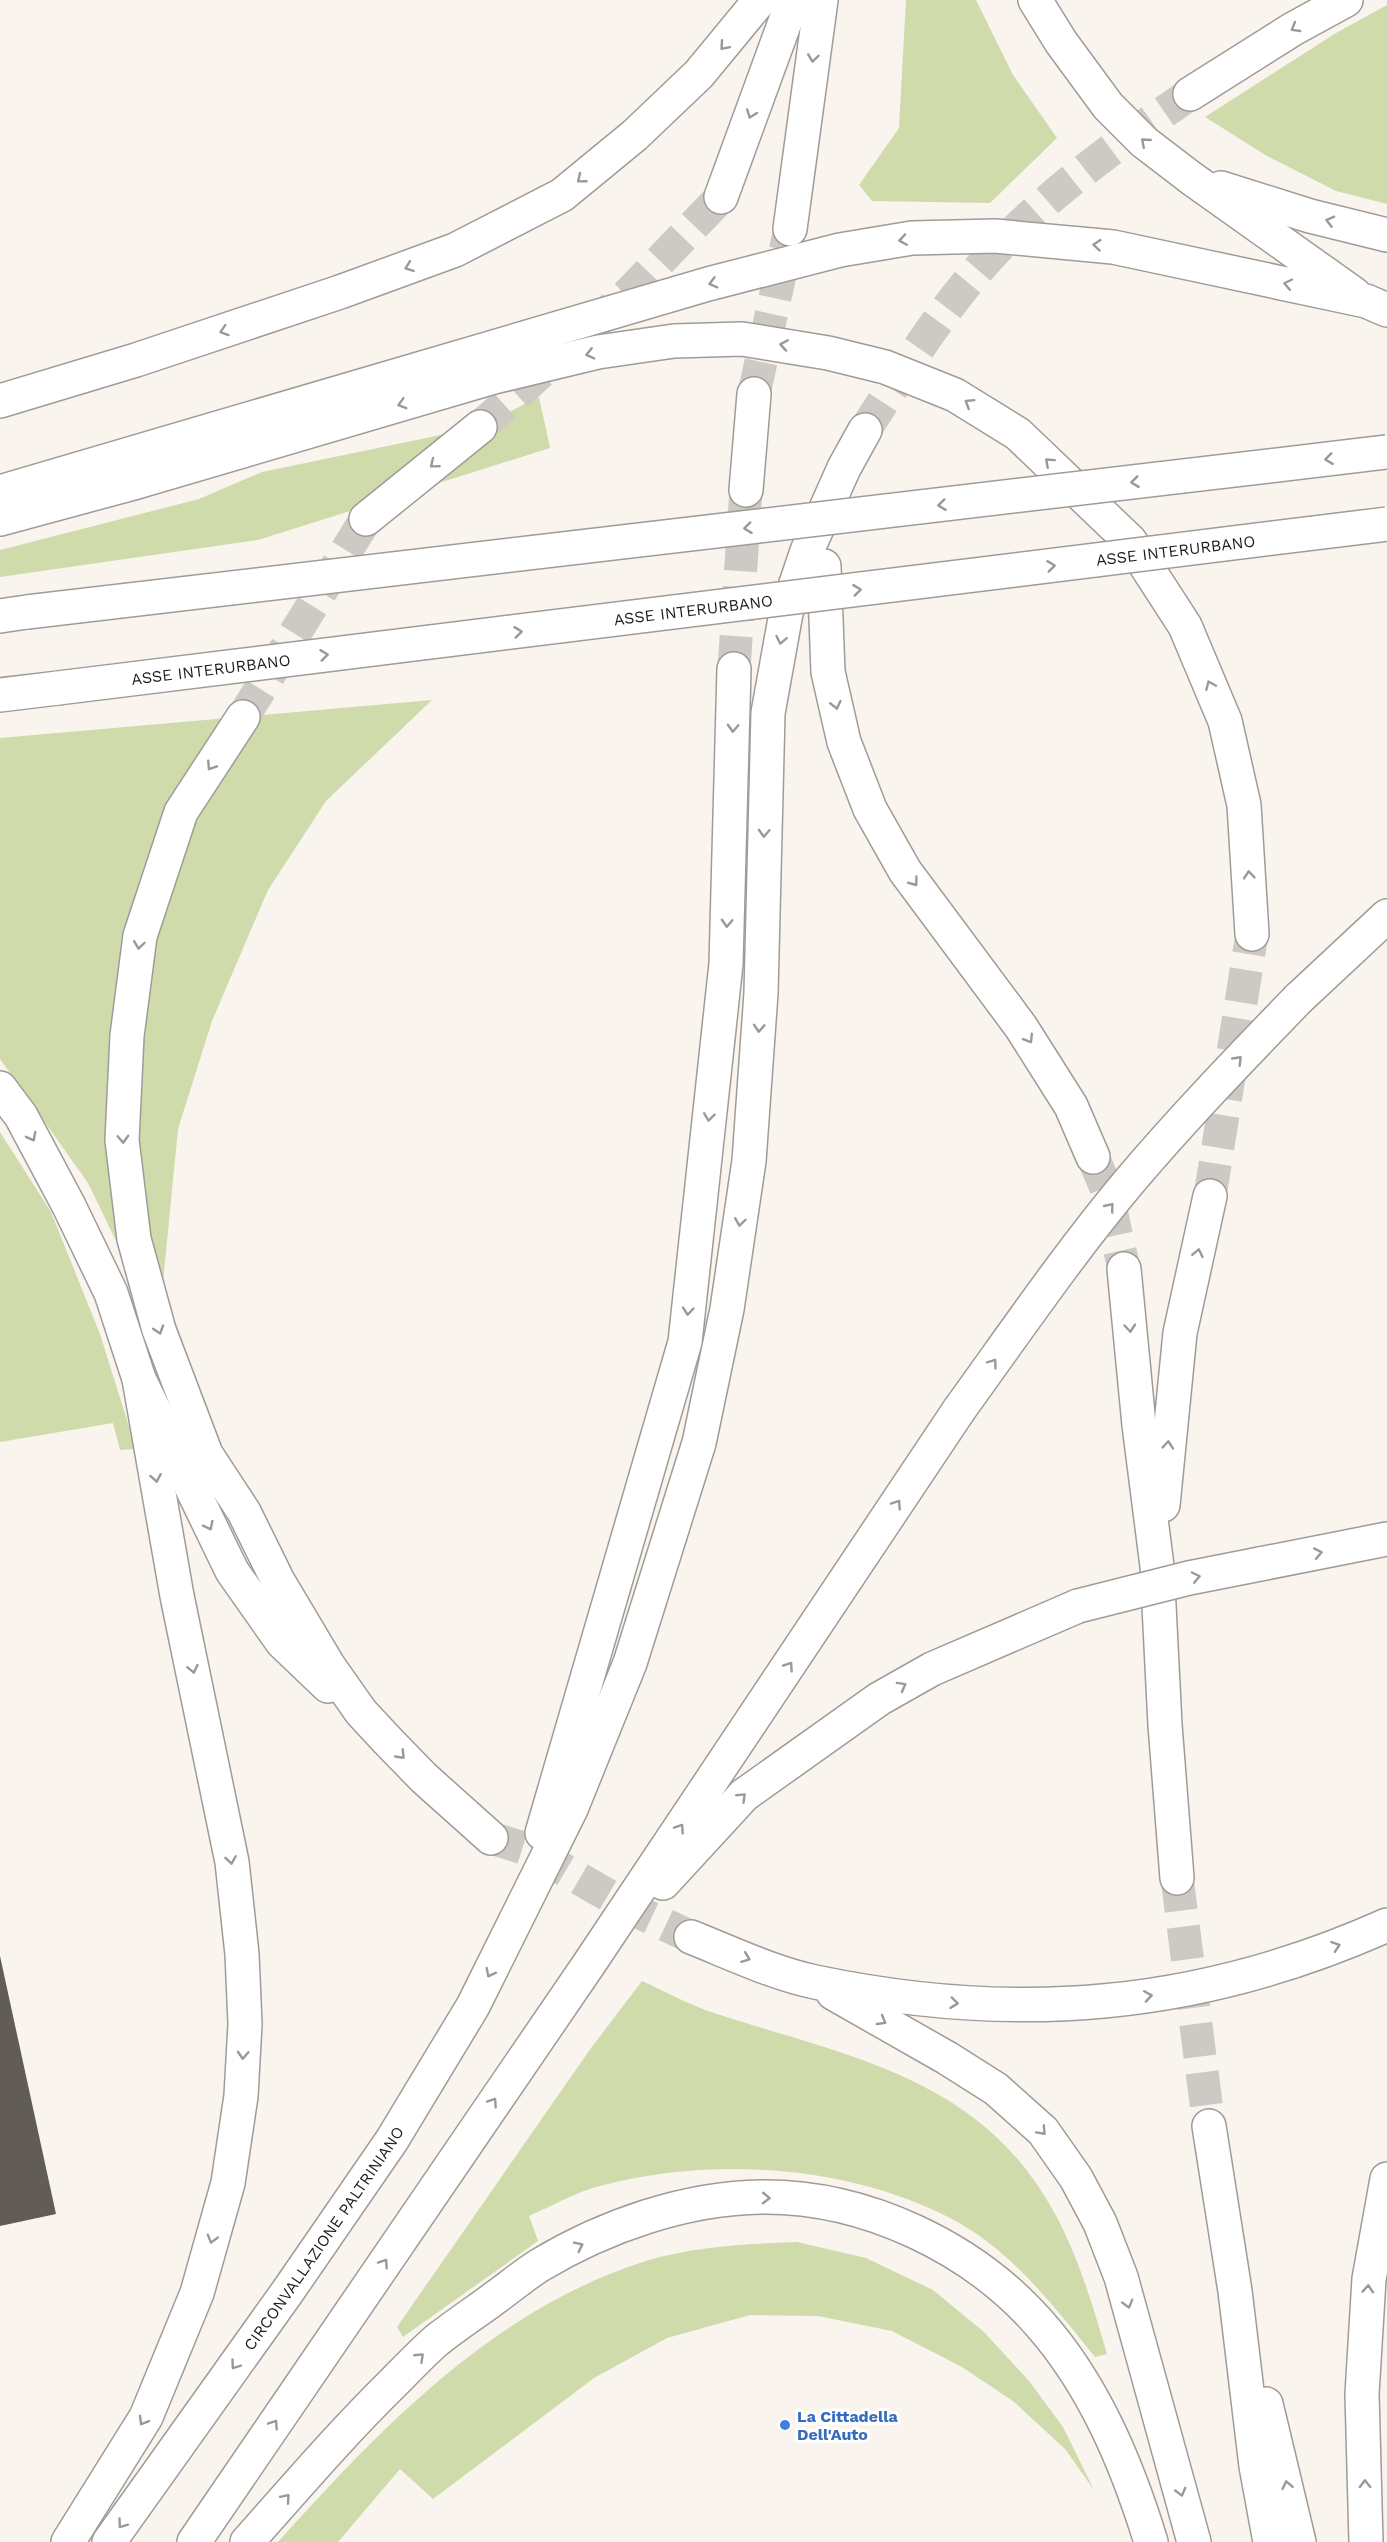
<svg xmlns="http://www.w3.org/2000/svg" width="1387" height="2542" viewBox="0 0 1387 2542" font-family="'Work Sans',sans-serif">
<style>
.green{fill:#d0dbab}
.building{fill:#615c58}
.lines{fill:none;stroke-linecap:round;stroke-linejoin:round}
.highway-tunnel{stroke:#cdc9c4;stroke-width:33;stroke-dasharray:33 16;stroke-linecap:butt}
.highway-casing{stroke:#a09b97;stroke-width:36}
.highway{stroke:#fff;stroke-width:33}
.highway-bridge-casing{stroke:#a09b97;stroke-width:36;stroke-linecap:butt}
.highway-bridge{stroke:#fff;stroke-width:33}
.oneway{stroke:#9a9998}
.shop-dot{fill:#3f7fe0;stroke:#fff;stroke-width:2}
.labels{text-anchor:middle;dominant-baseline:central;stroke-width:6;stroke-linejoin:round;paint-order:stroke}
.street-label{font-size:16px;fill:#1e1c1a;stroke:#fff}
.shop-label{font-size:16px;font-weight:bold;fill:#366cbe;stroke:#fff;text-anchor:start}
</style>
<rect width="100%" height="100%" fill="#f9f4ee"/>
<path class="green" d="M906,0H976L1013,75L1057,138L990,203L872,201L859,185L899,128Z
M1387,5V204L1336,191L1267,156L1205,117L1336,33Z
M539,397L550,448L258,540L0,577V550L199,499L262,472L479,427Z
M432,700L326,801L268,890L212,1021L178,1129L160,1313L150,1311L88,1183L0,1059V738Z
M0,1132L51,1212L100,1334L136,1449L120,1450L113,1423L0,1442Z
M642,1981C664,1991 686,2003 708,2011C830,2052 961,2071 1038,2186C1073,2237 1090,2296 1107,2354L1095,2357C1054,2306 1011,2250 952,2219C848,2165 713,2156 600,2186C576,2192 552,2206 529,2216L538,2241L403,2337L397,2327L591,2048Z
M797,2242L866,2258L933,2290L984,2332L1029,2381L1063,2427L1094,2490L1065,2449L1013,2401L962,2367L892,2331L818,2316L750,2315L667,2338L594,2378L433,2499L400,2469L338,2542H278C382,2427 496,2307 649,2260C697,2246 747,2244 797,2242Z"/>
<path class="building" d="M0,1956L56,2214L0,2226Z"/>
<g class="lines">
<path class="highway-tunnel" d="M754,394L790,229
M480,427L631,291L721,197
M865,430C905,368 945,304 996,250C1052,190 1122,141 1190,94
M734,669L746,490
M243,717L366,519
M1093,1157L1106,1188L1124,1269
M1210,1196L1252,934
M491,1838L530,1850L630,1908L691,1937
M1177,1878L1209,2126"/>
<g class="highway-casing">
<g id="highway">
<path d="M1035,0L1061,42L1108,106L1144,142L1191,178L1354,294"/>
<path d="M1190,94L1293,29L1346,0"/>
<path d="M1221,188L1310,216L1387,235"/>
<path d="M721,197L793,0"/>
<path d="M790,229L821,0"/>
<path d="M0,401L136,360L340,292L455,250L562,195L635,135L699,74L760,0"/>
<path d="M746,490L754,394"/>
<path d="M0,492L708,284L840,250L912,238L995,236L1113,247L1366,301L1387,310"/>
<path d="M0,519L137,482L494,377L598,352L674,341L742,339L828,353L885,367L955,395L1018,434L1130,541L1185,626L1225,721L1244,805L1252,934"/>
<path d="M366,519L480,427"/>
<path d="M824,566L828,672L844,742L870,809L905,871L1021,1027L1071,1106L1093,1157"/>
<path d="M0,616L27,612"/>
<path d="M0,695L58,688"/>
<path d="M243,717L181,812L140,936L127,1036L122,1140L134,1239L159,1330L206,1454L244,1512L278,1581L328,1665L361,1712L387,1740L424,1778L491,1838"/>
<path d="M1298,999L1387,916"/>
<path d="M0,1088L21,1116L69,1206L111,1293L139,1379L232,1571L282,1642L328,1686"/>
<path d="M1124,1269L1139,1425L1157,1566L1165,1725L1177,1878"/>
<path d="M1163,1505L1180,1333L1210,1196"/>
<path d="M1260,1564L1387,1539"/>
<path d="M542,1833L685,1342L726,964L734,669"/>
<path d="M663,1883L744,1795L879,1699L932,1669L1078,1606"/>
<path d="M691,1937C731,1953 773,1973 815,1982C1016,2024 1199,2009 1387,1925"/>
<path d="M833,1993L947,2058L996,2089L1043,2131L1076,2178L1100,2223L1121,2277L1194,2542"/>
<path d="M1209,2126L1235,2291L1256,2466L1270,2542"/>
<path d="M1266,2404L1299,2542"/>
<path d="M68,2542L146,2417L197,2293L228,2183L241,2096L245,2024L242,1954L232,1862L177,1596L139,1379"/>
<path id="s1" d="M109,2542L288,2291L392,2140L473,2006L571,1809L630,1663L699,1443L727,1309L749,1161L761,993L768,713L786,613L807,551L844,468L865,430"/>
<path d="M194,2542L589,1964L959,1410"/>
<path d="M247,2542C295,2488 342,2433 394,2382C408,2368 422,2353 437,2340C456,2325 476,2312 496,2297C510,2287 524,2275 540,2265C605,2226 685,2198 762,2197C865,2196 972,2247 1039,2323C1094,2385 1127,2464 1151,2542"/>
<path d="M1366,2542L1362,2394L1369,2279L1387,2179"/>
</g>
</g>
<use href="#highway" class="highway"/>
<g class="highway-bridge-casing">
<g id="highway-bridge">
<path d="M27,612L1387,452"/>
<path id="s2" d="M58,688L1387,524"/>
<path d="M959,1410C1014,1334 1067,1256 1128,1183C1182,1119 1240,1059 1298,999"/>
<path d="M1078,1606L1189,1578L1260,1564"/>
</g>
</g>
<use href="#highway-bridge" class="highway-bridge"/>
</g>
<defs><path id="oneway-chevron" d="M-2-3.5L2.5 0L-2 3.5" fill="none" stroke-width="1.6" stroke-linecap="round" stroke-linejoin="round" transform="scale(1.5)"/></defs>
<g class="oneway">
<use href="#oneway-chevron" transform="translate(1295 28) rotate(150)"/>
<use href="#oneway-chevron" transform="translate(724 46) rotate(131)"/>
<use href="#oneway-chevron" transform="translate(813 58) rotate(98)"/>
<use href="#oneway-chevron" transform="translate(751 114) rotate(110)"/>
<use href="#oneway-chevron" transform="translate(1145 142) rotate(-139)"/>
<use href="#oneway-chevron" transform="translate(581 179) rotate(141)"/>
<use href="#oneway-chevron" transform="translate(1330 221) rotate(-166)"/>
<use href="#oneway-chevron" transform="translate(903 240) rotate(171)"/>
<use href="#oneway-chevron" transform="translate(1097 245) rotate(-175)"/>
<use href="#oneway-chevron" transform="translate(409 267) rotate(160)"/>
<use href="#oneway-chevron" transform="translate(713 283) rotate(165)"/>
<use href="#oneway-chevron" transform="translate(1288 284) rotate(-168)"/>
<use href="#oneway-chevron" transform="translate(224 331) rotate(162)"/>
<use href="#oneway-chevron" transform="translate(784 345) rotate(-171)"/>
<use href="#oneway-chevron" transform="translate(590 354) rotate(167)"/>
<use href="#oneway-chevron" transform="translate(969 403) rotate(-148)"/>
<use href="#oneway-chevron" transform="translate(402 404) rotate(164)"/>
<use href="#oneway-chevron" transform="translate(1329 459) rotate(173)"/>
<use href="#oneway-chevron" transform="translate(1049 462) rotate(-138)"/>
<use href="#oneway-chevron" transform="translate(434 464) rotate(141)"/>
<use href="#oneway-chevron" transform="translate(1135 482) rotate(173)"/>
<use href="#oneway-chevron" transform="translate(942 505) rotate(173)"/>
<use href="#oneway-chevron" transform="translate(748 528) rotate(173)"/>
<use href="#oneway-chevron" transform="translate(1051 566) rotate(-7)"/>
<use href="#oneway-chevron" transform="translate(857 590) rotate(-7)"/>
<use href="#oneway-chevron" transform="translate(518 632) rotate(-7)"/>
<use href="#oneway-chevron" transform="translate(781 640) rotate(101)"/>
<use href="#oneway-chevron" transform="translate(324 655) rotate(-7)"/>
<use href="#oneway-chevron" transform="translate(1210 685) rotate(-113)"/>
<use href="#oneway-chevron" transform="translate(836 705) rotate(77)"/>
<use href="#oneway-chevron" transform="translate(733 728) rotate(92)"/>
<use href="#oneway-chevron" transform="translate(211 766) rotate(123)"/>
<use href="#oneway-chevron" transform="translate(764 833) rotate(92)"/>
<use href="#oneway-chevron" transform="translate(1249 875) rotate(-95)"/>
<use href="#oneway-chevron" transform="translate(914 882) rotate(53)"/>
<use href="#oneway-chevron" transform="translate(727 923) rotate(92)"/>
<use href="#oneway-chevron" transform="translate(139 945) rotate(98)"/>
<use href="#oneway-chevron" transform="translate(759 1028) rotate(94)"/>
<use href="#oneway-chevron" transform="translate(1029 1039) rotate(58)"/>
<use href="#oneway-chevron" transform="translate(1238 1060) rotate(-46)"/>
<use href="#oneway-chevron" transform="translate(709 1117) rotate(97)"/>
<use href="#oneway-chevron" transform="translate(32 1137) rotate(62)"/>
<use href="#oneway-chevron" transform="translate(123 1139) rotate(88)"/>
<use href="#oneway-chevron" transform="translate(1110 1207) rotate(-51)"/>
<use href="#oneway-chevron" transform="translate(740 1222) rotate(98)"/>
<use href="#oneway-chevron" transform="translate(1198 1253) rotate(-78)"/>
<use href="#oneway-chevron" transform="translate(688 1311) rotate(95)"/>
<use href="#oneway-chevron" transform="translate(1130 1328) rotate(85)"/>
<use href="#oneway-chevron" transform="translate(159 1330) rotate(72)"/>
<use href="#oneway-chevron" transform="translate(993 1363) rotate(-54)"/>
<use href="#oneway-chevron" transform="translate(1168 1445) rotate(-85)"/>
<use href="#oneway-chevron" transform="translate(156 1478) rotate(80)"/>
<use href="#oneway-chevron" transform="translate(897 1504) rotate(-56)"/>
<use href="#oneway-chevron" transform="translate(209 1526) rotate(63)"/>
<use href="#oneway-chevron" transform="translate(1318 1553) rotate(-11)"/>
<use href="#oneway-chevron" transform="translate(1196 1577) rotate(-12)"/>
<use href="#oneway-chevron" transform="translate(789 1666) rotate(-56)"/>
<use href="#oneway-chevron" transform="translate(193 1669) rotate(78)"/>
<use href="#oneway-chevron" transform="translate(902 1686) rotate(-29)"/>
<use href="#oneway-chevron" transform="translate(401 1755) rotate(46)"/>
<use href="#oneway-chevron" transform="translate(742 1797) rotate(-44)"/>
<use href="#oneway-chevron" transform="translate(680 1828) rotate(-56)"/>
<use href="#oneway-chevron" transform="translate(231 1860) rotate(81)"/>
<use href="#oneway-chevron" transform="translate(1336 1946) rotate(-19)"/>
<use href="#oneway-chevron" transform="translate(746 1958) rotate(21)"/>
<use href="#oneway-chevron" transform="translate(490 1973) rotate(117)"/>
<use href="#oneway-chevron" transform="translate(1148 1996) rotate(-9)"/>
<use href="#oneway-chevron" transform="translate(954 2003) rotate(7)"/>
<use href="#oneway-chevron" transform="translate(882 2021) rotate(30)"/>
<use href="#oneway-chevron" transform="translate(243 2055) rotate(93)"/>
<use href="#oneway-chevron" transform="translate(493 2102) rotate(-56)"/>
<use href="#oneway-chevron" transform="translate(1042 2131) rotate(47)"/>
<use href="#oneway-chevron" transform="translate(766 2198) rotate(1)"/>
<use href="#oneway-chevron" transform="translate(212 2239) rotate(106)"/>
<use href="#oneway-chevron" transform="translate(579 2246) rotate(-26)"/>
<use href="#oneway-chevron" transform="translate(384 2263) rotate(-56)"/>
<use href="#oneway-chevron" transform="translate(1368 2289) rotate(-86)"/>
<use href="#oneway-chevron" transform="translate(1128 2304) rotate(74)"/>
<use href="#oneway-chevron" transform="translate(420 2357) rotate(-44)"/>
<use href="#oneway-chevron" transform="translate(235 2365) rotate(126)"/>
<use href="#oneway-chevron" transform="translate(143 2421) rotate(120)"/>
<use href="#oneway-chevron" transform="translate(274 2424) rotate(-56)"/>
<use href="#oneway-chevron" transform="translate(1365 2484) rotate(-91)"/>
<use href="#oneway-chevron" transform="translate(1287 2485) rotate(-102)"/>
<use href="#oneway-chevron" transform="translate(1181 2492) rotate(75)"/>
<use href="#oneway-chevron" transform="translate(286 2498) rotate(-49)"/>
<use href="#oneway-chevron" transform="translate(122 2524) rotate(126)"/>
</g>
<circle class="shop-dot" cx="785" cy="2425" r="6"/>
<g class="labels">
<g class="street-label">
<text stroke="none"><textPath href="#s2" startOffset="1126">ASSE INTERURBANO</textPath></text>
<text stroke="none"><textPath href="#s2" startOffset="640">ASSE INTERURBANO</textPath></text>
<text stroke="none"><textPath href="#s2" startOffset="154">ASSE INTERURBANO</textPath></text>
<text stroke="none"><textPath href="#s1" startOffset="372">CIRCONVALLAZIONE PALTRINIANO</textPath></text>
</g>
<g class="shop-label">
<text x="797" y="2416">La Cittadella<tspan x="797" dy="18">Dell'Auto</tspan></text>
</g>
</g>
</svg>
